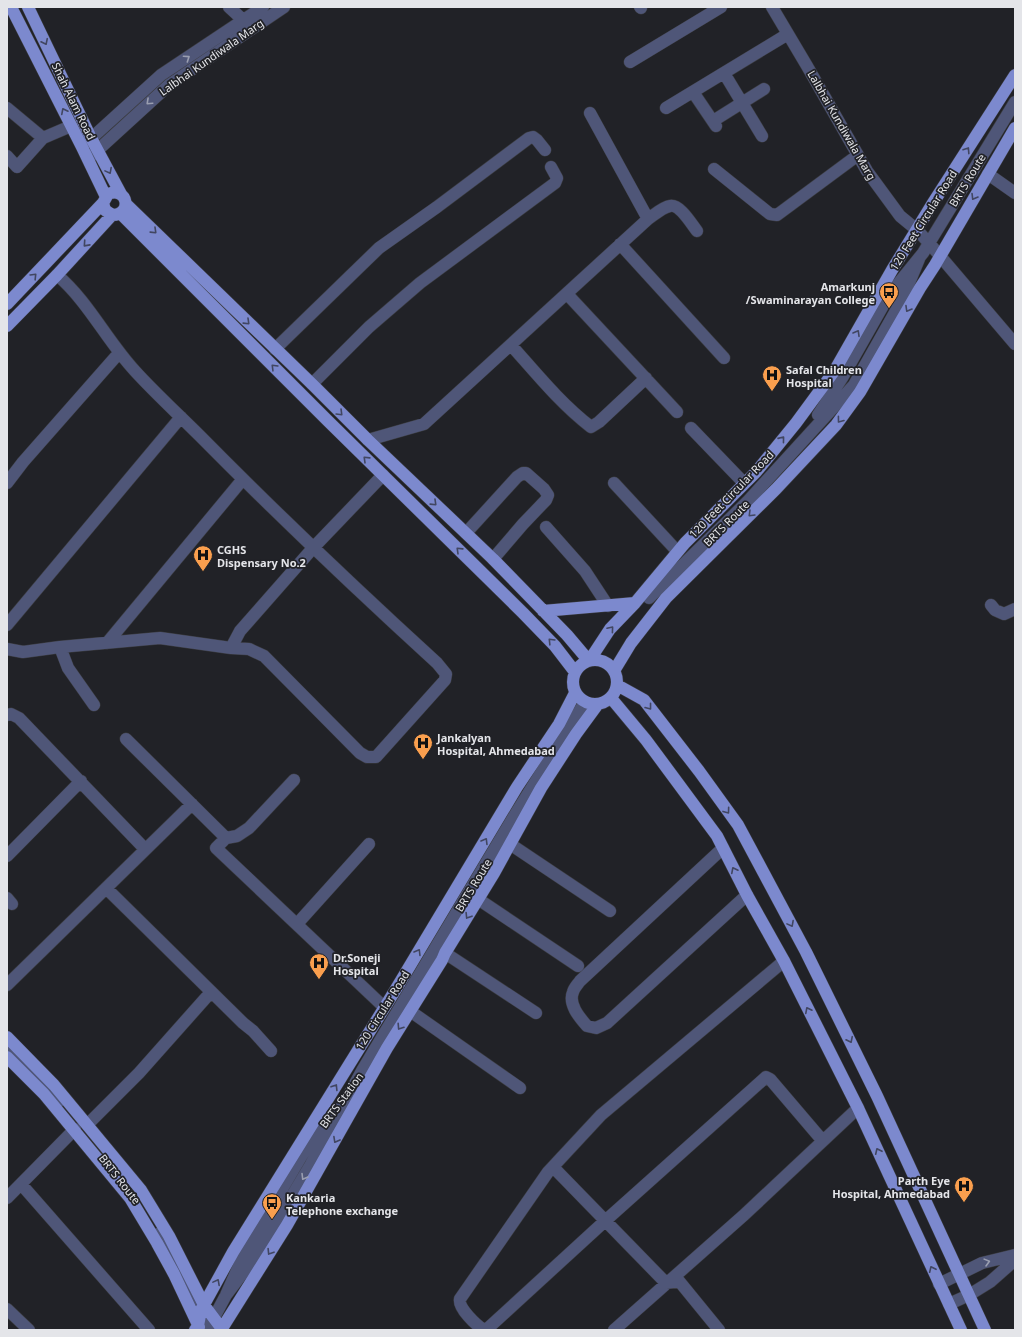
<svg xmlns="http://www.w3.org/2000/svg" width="1022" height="1337" viewBox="0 0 1022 1337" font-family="'Noto Sans',sans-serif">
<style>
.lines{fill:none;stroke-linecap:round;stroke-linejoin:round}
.minor-casing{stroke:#3c3d42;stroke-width:13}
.major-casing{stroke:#3c3d42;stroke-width:13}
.minor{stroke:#4f5678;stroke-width:12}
.major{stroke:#7c89ce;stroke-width:12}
.oneway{stroke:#414661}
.oneway2{stroke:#9a9eb0}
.labels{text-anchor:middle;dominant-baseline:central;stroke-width:3.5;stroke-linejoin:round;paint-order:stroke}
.street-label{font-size:11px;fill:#e4e5e9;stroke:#212227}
.poi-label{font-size:11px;font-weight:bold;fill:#e4e5e9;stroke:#212227;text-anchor:start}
</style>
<rect width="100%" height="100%" fill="#212227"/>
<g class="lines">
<g class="minor-casing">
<path id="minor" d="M229,7L243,20
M640,7L641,8
M772,7L807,66L867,171L900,216L917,230L929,243L1015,344
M630,62L721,7
M724,73L762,136
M693,92L716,126
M7,108L43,138L71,126
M666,108L788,34
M590,113L648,219
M713,121L764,89
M85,144L161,75L263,7
M7,156L17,167L43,138
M88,159L169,85L284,7
M714,169L770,214L777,215L858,155
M988,174L1015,193
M620,244L724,358
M567,294L677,412
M511,345C536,373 560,403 591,427L599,422L646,378
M275,349L379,248L437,207L529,138L533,137L537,140L545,150
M312,384L369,327L420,283L555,183L557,178L551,167
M818,415L842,378L889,295L923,253L1015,102
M691,428L744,483
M368,440L424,424L648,219C654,215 663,207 670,206C680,204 692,225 697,231
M7,483L23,462L119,353
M614,483L677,551
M546,527L585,571L608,606
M466,533L517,477L523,473H526L544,489L548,495L546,500L523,524L493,559
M649,598L748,501L854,385L902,300L919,259
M991,605L995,610L1004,614L1015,609
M7,625L181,417
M107,643L243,479
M60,647L68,668L94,705
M231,648L240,631L313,548L383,475
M7,649L23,652L60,647L160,638L231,648L249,649L264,656L360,753L367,757H376L445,680L446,674L437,663C356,589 276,513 199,435C178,414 155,393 135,371C107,341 88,301 57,275
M7,715L11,714L19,718L145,849
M126,739L226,838L216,848L384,1007
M226,838L237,836L249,828L294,780
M510,844L610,911
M723,848L580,981C578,984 574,988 573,992C568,1004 579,1017 587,1026L596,1028L607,1023L747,895
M7,856L81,781
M106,888L243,1023L253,1031L271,1051
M7,898L12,904
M478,899L578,966
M297,924L369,844
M445,953L536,1013
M7,985L192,804
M410,1011L520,1088
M7,1048L43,1083L58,1102
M88,1124L139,1073L211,992
M553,1167L666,1283L679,1281L719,1330
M21,1184L149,1330
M7,1198L75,1129
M158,1234L210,1326
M939,1284L982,1263L1015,1255
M226,1295L258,1253L311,1164L363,1069L516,813L585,702
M949,1304L969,1295L990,1282L1015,1260
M7,1309L29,1330
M209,1327L226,1295L246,1250L308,1145L334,1109
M484,1330C476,1325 458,1308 460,1299L548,1172L601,1115L784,961
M486,1330L605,1221L766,1077L770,1079L822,1140
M614,1330L744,1215L858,1108"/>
</g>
<g class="major-casing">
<path id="major" d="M11,7L82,147L106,197
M28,7L91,138L121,194
M126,204L312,384L368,440L493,559L567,635L589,661L610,629L635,603L685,543L756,472L796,423L835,370L892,270L933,203L1015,75
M120,213L328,421L523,613L555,646L575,672
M7,304L103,203L108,194C128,186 133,215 112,215L105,210L103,203
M7,326L57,275L112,215
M543,611L635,603
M573 682a22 22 0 1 1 44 0a22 22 0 1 1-44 0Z
M614,671L631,643L666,598L776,489L836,425L860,392L920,288L935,265L1015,128
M617,685L644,700L699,771L738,825L806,952L877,1096L985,1330
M611,698L646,740L717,836L747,895L784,961L858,1108L961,1330
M7,1037L54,1085L141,1190L169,1236L204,1305L222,1329
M7,1057L44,1094L130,1198L157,1243L174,1274L199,1327
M195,1330L198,1326L201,1310L233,1252L396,989L517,787L559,724L575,693
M221,1330L287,1225L387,1048L442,960L445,953L494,873L541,788L576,734L598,704"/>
</g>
<use href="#minor" class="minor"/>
<use href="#major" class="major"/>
</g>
<defs><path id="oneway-chevron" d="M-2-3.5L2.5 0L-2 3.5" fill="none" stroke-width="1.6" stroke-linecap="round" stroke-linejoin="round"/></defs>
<g class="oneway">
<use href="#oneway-chevron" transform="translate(45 42) rotate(64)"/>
<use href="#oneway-chevron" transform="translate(64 111) rotate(-117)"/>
<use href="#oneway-chevron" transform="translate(967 150) rotate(-57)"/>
<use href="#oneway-chevron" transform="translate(109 171) rotate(62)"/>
<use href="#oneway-chevron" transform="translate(974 197) rotate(121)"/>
<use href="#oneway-chevron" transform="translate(154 231) rotate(44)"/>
<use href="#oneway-chevron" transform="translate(86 244) rotate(132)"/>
<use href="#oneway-chevron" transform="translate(34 276) rotate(-46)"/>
<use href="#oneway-chevron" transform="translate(908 309) rotate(120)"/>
<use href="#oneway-chevron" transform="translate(247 322) rotate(44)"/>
<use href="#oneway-chevron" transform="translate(857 333) rotate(-60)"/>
<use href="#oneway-chevron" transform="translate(274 367) rotate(-135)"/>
<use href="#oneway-chevron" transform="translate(340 413) rotate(45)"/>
<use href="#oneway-chevron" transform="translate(840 420) rotate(127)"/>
<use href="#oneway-chevron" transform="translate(782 439) rotate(-51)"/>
<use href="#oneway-chevron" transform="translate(366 459) rotate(-136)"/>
<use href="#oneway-chevron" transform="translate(434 503) rotate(44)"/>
<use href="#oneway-chevron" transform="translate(751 514) rotate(135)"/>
<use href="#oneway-chevron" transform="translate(459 550) rotate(-136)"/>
<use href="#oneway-chevron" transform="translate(611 629) rotate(-50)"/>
<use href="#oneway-chevron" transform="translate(551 641) rotate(-134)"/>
<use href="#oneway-chevron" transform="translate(649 707) rotate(52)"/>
<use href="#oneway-chevron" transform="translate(727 811) rotate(54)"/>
<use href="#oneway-chevron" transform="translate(485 841) rotate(-59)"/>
<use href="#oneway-chevron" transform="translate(734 870) rotate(-117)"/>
<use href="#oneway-chevron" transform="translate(468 916) rotate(122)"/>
<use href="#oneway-chevron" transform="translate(791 924) rotate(62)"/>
<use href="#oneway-chevron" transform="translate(418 952) rotate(-59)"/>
<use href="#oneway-chevron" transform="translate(808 1010) rotate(-117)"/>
<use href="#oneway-chevron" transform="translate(400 1027) rotate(123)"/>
<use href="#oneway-chevron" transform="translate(850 1040) rotate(64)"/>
<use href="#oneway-chevron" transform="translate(335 1087) rotate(-58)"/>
<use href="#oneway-chevron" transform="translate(336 1140) rotate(119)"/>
<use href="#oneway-chevron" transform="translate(878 1151) rotate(-115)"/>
<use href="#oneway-chevron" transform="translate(270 1252) rotate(122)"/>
<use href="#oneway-chevron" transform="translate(932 1269) rotate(-115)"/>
<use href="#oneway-chevron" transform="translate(217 1282) rotate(-62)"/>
</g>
<g class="oneway2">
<use href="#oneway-chevron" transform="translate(187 58) rotate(-34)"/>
<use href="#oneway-chevron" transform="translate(149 102) rotate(137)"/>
<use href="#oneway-chevron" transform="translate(304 1177) rotate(121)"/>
<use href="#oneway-chevron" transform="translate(987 1262) rotate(-15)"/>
</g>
<defs>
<g id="bus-pin" transform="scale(1)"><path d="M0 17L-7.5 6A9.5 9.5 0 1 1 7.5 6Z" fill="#fa9f4e" stroke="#212227"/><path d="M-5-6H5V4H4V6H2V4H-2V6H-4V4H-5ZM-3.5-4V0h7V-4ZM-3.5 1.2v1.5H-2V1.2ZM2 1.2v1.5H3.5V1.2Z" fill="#111"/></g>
<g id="hospital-pin" transform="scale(1)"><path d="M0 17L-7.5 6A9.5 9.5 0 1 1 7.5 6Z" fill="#fa9f4e" stroke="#212227"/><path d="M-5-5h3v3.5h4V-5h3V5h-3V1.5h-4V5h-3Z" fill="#111"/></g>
</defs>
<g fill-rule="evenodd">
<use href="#bus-pin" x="889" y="292"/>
<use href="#hospital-pin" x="772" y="375"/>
<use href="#hospital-pin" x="203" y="555"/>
<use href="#hospital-pin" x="423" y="743"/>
<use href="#hospital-pin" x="319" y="963"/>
<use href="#hospital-pin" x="964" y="1186"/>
<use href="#bus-pin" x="272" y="1203"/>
</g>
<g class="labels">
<g class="street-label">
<text transform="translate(211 57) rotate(-35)">Lalbhai Kundiwala Marg</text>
<text transform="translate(74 101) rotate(64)">Shah Alam Road</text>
<text transform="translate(842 125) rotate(60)">Lalbhai Kundiwala Marg</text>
<text transform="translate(967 180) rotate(-59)">BRTS Route</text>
<text transform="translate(923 220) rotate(-58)">120 Feet Circular Road</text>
<text transform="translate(731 494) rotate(-46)">120 Feet Circular Road</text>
<text transform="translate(726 523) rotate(-45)">BRTS Route</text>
<text transform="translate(473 885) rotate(-59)">BRTS Route</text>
<text transform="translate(382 1010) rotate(-58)">120 Circular Road</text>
<text transform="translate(341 1100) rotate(-54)">BRTS Station</text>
<text transform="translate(120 1179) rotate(52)">BRTS Route</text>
</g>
<g class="poi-label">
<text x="875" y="286" text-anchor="end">Amarkunj<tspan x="875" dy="13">/Swaminarayan College</tspan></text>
<text x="786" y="369">Safal Children<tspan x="786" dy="13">Hospital</tspan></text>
<text x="217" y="549">CGHS<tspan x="217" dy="13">Dispensary No.2</tspan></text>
<text x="437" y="737">Jankalyan<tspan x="437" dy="13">Hospital, Ahmedabad</tspan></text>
<text x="333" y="957">Dr.Soneji<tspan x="333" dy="13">Hospital</tspan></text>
<text x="950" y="1180" text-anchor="end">Parth Eye<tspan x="950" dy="13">Hospital, Ahmedabad</tspan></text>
<text x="286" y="1197">Kankaria<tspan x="286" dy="13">Telephone exchange</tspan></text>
</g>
</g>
<rect width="1022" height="1337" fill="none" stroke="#e4e5e9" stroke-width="16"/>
</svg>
